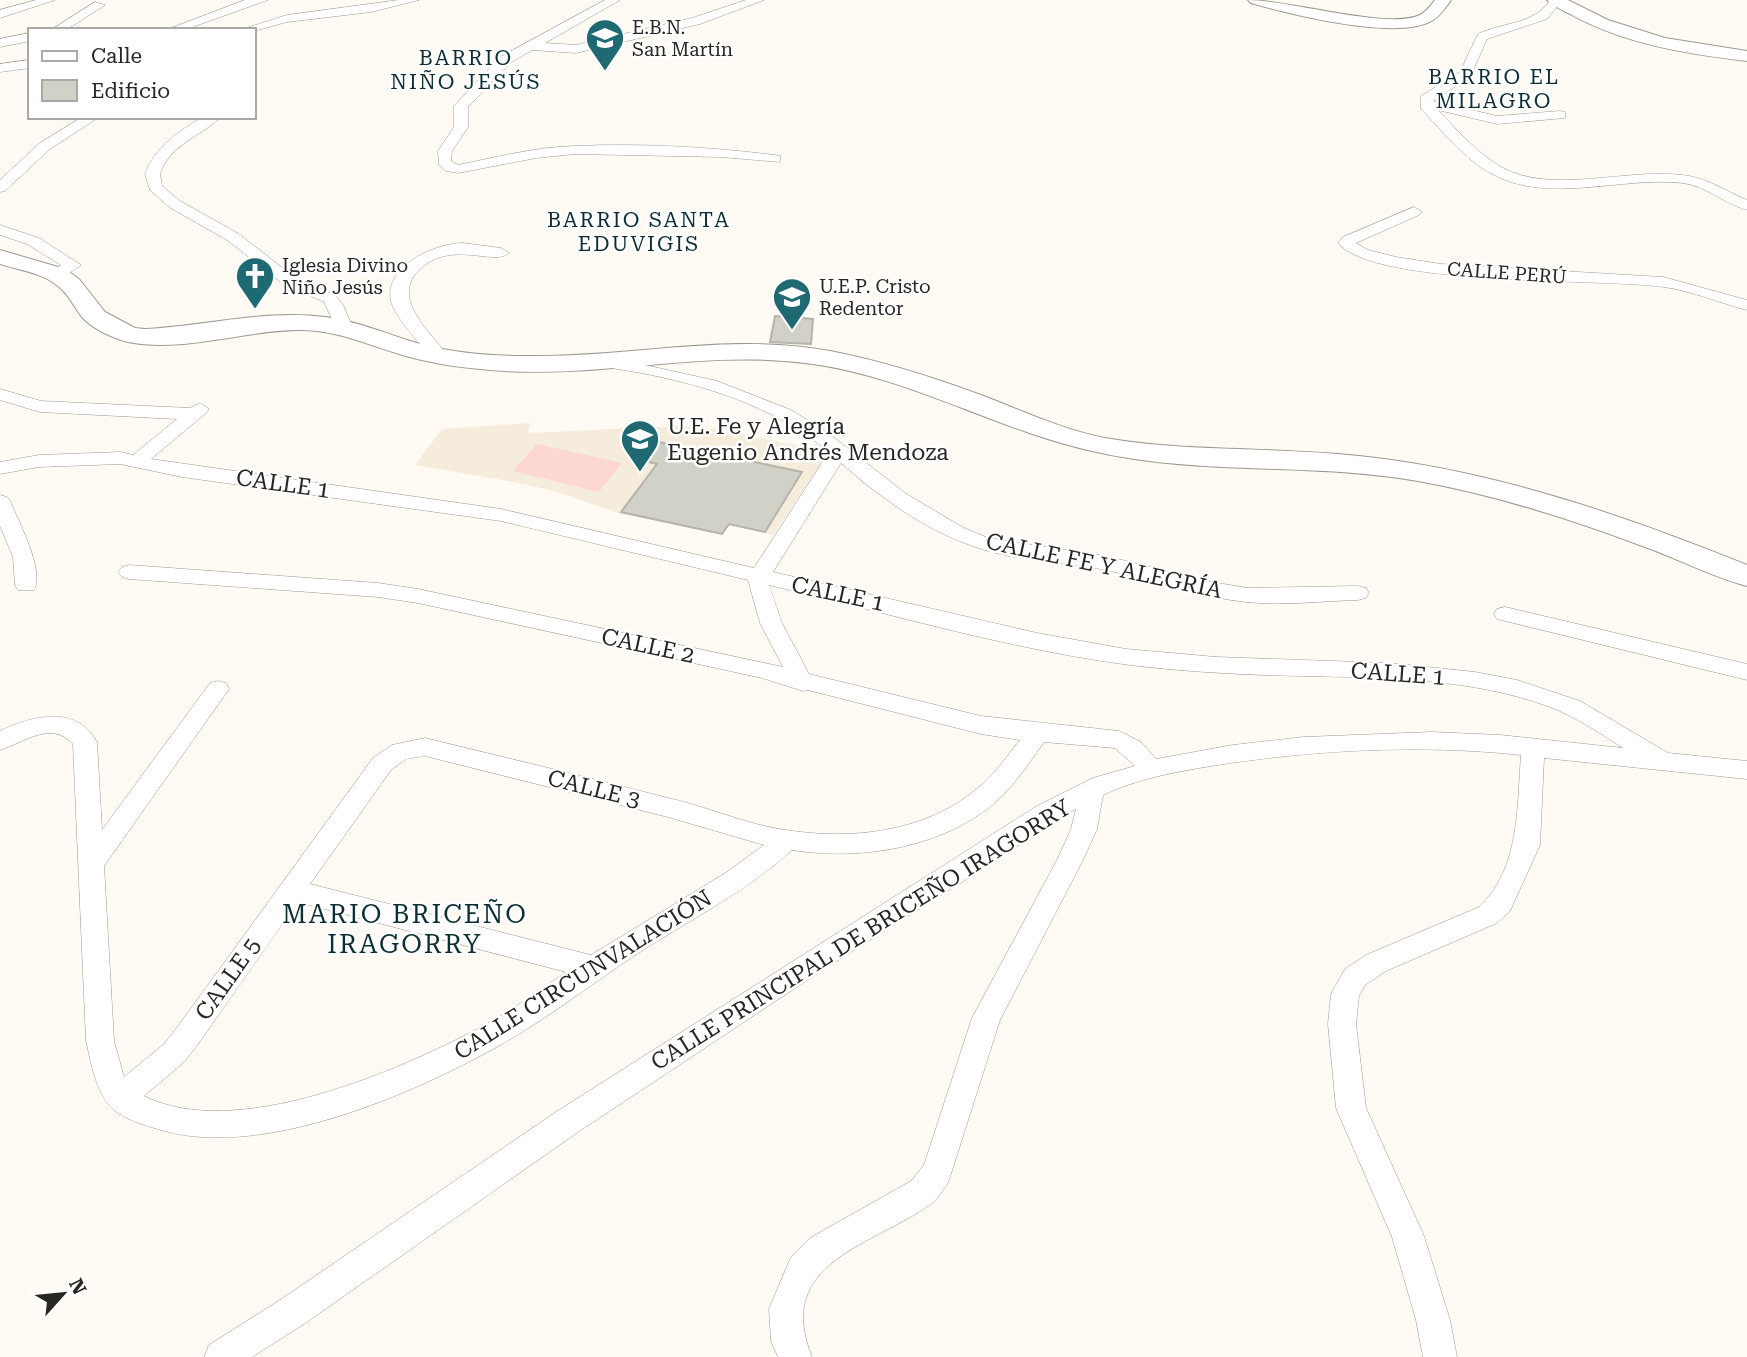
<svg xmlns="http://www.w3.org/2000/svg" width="1747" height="1357" viewBox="0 0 1747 1357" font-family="'Roboto Serif',serif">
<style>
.built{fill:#f6ecdc}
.green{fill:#fdd8d1}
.building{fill:#d1d1c7;stroke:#b5b4ab;stroke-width:2}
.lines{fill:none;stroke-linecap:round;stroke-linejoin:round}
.minor-casing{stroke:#9d988f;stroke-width:1}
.tertiary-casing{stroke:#9d988f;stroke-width:2}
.secondary-casing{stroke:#9d988f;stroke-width:2}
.minor{fill:#fff;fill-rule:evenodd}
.tertiary{fill:#fff;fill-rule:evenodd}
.secondary{fill:#fff;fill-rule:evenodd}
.labels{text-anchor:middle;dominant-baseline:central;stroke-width:5;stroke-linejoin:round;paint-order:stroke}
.far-poi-label{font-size:19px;fill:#292724;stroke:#fff;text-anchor:start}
.far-street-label{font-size:19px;fill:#292724;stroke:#fff}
.far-quarter-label{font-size:21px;letter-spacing:2px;fill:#0d2f34;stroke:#fff}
.far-neighbourhood-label{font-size:21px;letter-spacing:2px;fill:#0d2f34;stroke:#fff}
.poi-label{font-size:23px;fill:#292724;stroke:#fff;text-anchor:start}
.street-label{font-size:23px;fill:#292724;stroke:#fff}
.quarter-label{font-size:26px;letter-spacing:2px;fill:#0d2f34;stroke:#fff}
</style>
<rect width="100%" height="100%" fill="#fffaf3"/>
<path class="built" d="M530,423L528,433L677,426L716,429L829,452L773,535L729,525L723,535L618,513L554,491L514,482L415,465L442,429Z"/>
<path class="green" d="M537,444L622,463L599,492L513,471Z"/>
<path class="building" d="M775,316L813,319L811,344L770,342Z
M659,442L802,472L765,532L729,524L722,534L621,512L657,464L644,461Z"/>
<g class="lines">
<g class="minor-casing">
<path id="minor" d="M36,0H55L0,18V10Z
M245,0H268L184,30H166Z
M399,0H419L371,12L287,22L254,31L240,30L287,15Z
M605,0H620L545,43L576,45L692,18L746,0H764L700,24L576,53L532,50L510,63L468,107V127L452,151L451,161L458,165C497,157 536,147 575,146C641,143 709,147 775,155L780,156V162L721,157L575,154L536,158L458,173L446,171L439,165L438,151L454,127V106L500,57Z
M1550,0H1562L1547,19L1487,39L1470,77L1433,101L1497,116L1560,111L1565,112V118L1497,124L1438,110C1457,130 1477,153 1501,167C1550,195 1628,168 1682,175C1706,177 1725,191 1747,200V210C1725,204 1706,186 1683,183C1621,176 1549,205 1492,174C1464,159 1443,131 1421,109V96L1460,72L1478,34C1502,22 1535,25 1550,0Z
M95,2L105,5L66,30H51Z
M30,33V41L0,47V39Z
M30,60V68L0,72V64Z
M82,117H99L50,149L5,191L0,192V180L40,143Z
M203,117H221C200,137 170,144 160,174L162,186L180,201L239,234L294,277L335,295L343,305L353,328L350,332H338L324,302L282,283L227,240L169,207L150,190L145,174C155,147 180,130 203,117Z
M1414,207L1422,212L1419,215L1356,243L1368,250L1396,257L1441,264L1663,277L1747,300V310C1719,303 1693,291 1664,287C1601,278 1375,287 1338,243L1343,237Z
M0,225L39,238L81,265L63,277H51L49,274L61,265L27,244L0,235Z
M463,243L501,248L509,253C495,267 449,238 418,271C391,300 431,332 447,355L438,360L432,359C421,344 400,323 393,307C377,269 434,243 463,243Z
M609,357L717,381L791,410L827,432L905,493L962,527L988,538L1106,556L1206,581L1247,588L1358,586L1366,588L1369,593L1366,598L1358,600C1321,601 1283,606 1246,602C1199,597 1153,580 1106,570C1070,562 1032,562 996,553C938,539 885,502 841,463L773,572L1037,633L1126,649L1216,657L1389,663L1475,672L1517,680L1580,701L1668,753L1747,761V779L1544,758L1540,845L1510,911L1497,923L1386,971L1365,985L1359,996L1356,1024L1366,1108L1424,1236L1450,1320L1457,1357H1423L1416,1320L1392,1237L1336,1108L1328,1024L1331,994L1345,969L1366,955L1479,907C1520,869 1517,807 1521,755C1419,744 1312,750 1211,766C1175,772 1136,779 1103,795L1097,829L1083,860L1000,1020L948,1183C943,1190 938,1199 931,1204C872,1246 773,1262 812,1357H778L771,1341L769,1309L791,1257L810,1238L911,1181L924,1165L972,1018L1058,858L1071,829L1076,809L1055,820L1003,856L821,971L578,1132L304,1324L252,1357H204L209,1345L280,1300L556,1112L1037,806L1093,778L1135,766L1115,748L1044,742C1030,762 1015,784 997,801C943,848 861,861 792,850C745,893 687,921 634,956C590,985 548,1018 502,1044C414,1094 261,1160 161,1130C144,1125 121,1119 109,1105C95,1088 91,1062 86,1041L73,744C51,720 25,742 0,750V731C32,716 76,704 97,742L102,830L210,683L218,681L226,683L229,689L104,866L114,1041L124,1077L163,1045L176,1029L373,758L392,745L425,738C506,758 588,777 668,798C699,805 729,817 760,825C833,842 919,838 978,788C994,775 1007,756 1020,740L981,734L808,690L803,691L762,678L418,603L378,597L129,579L122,577L118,572L122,567L129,565L378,583L418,589L783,667L760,623L748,580L501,521L182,477L120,464L39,467L0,474V462L39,455L120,452L133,455L177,419L40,412L0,400V389L41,401L190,408L200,403L209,409L206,413L151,459L501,509L754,568L829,452C780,411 718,389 656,376C639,372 620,370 603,366L600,362L603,358ZM769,585C888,613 1008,649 1130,665C1188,672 1246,675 1304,676C1386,678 1472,678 1550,707C1576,717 1600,733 1623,748L1500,735L1432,732L1304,737L1233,745L1156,759L1141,742L1119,731L981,716L809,674L782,623ZM425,756L668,817L764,845L727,872L591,955L310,884L391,770L406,759ZM298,902L566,972C539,991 511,1011 481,1027C399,1071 235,1142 144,1096L183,1063L196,1047Z
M0,495L7,497L10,501C18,520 45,571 34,590H18L15,585L13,557L0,526Z
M1505,607L1747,664V680L1497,619L1494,614L1497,609Z"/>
</g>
<g class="tertiary-casing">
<path id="tertiary" d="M1248,0C1289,0 1387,30 1420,15C1426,12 1431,5 1435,0H1451C1446,7 1440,16 1433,20C1399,42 1289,14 1251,3Z
M1547,0H1568L1608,20L1665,38L1747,51V61C1687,54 1624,44 1570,14C1562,10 1553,6 1547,0Z"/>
</g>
<g class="secondary-casing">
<path id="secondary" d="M0,250L65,269L79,279L105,312L135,328L145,329C205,326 266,309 325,317C358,321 389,335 420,344C454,353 491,356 526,356C628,358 729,332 830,351C882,361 932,377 981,395C1021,410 1062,430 1105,438C1192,453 1281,446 1368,457C1499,472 1625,516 1747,565V586C1712,577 1679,559 1645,547C1571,519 1496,495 1418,481C1310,462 1198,476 1092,451C994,429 906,375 805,363C705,350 605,377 505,371C471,369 438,365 406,356C370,346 338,330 300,330C245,330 182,353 128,342C116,339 97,331 87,322C76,313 71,296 59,287C44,273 19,270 0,264Z"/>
</g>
<use href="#minor" class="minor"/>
<use href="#tertiary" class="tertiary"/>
<use href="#secondary" class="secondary"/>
</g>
<defs>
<g id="school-pin" transform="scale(2.0125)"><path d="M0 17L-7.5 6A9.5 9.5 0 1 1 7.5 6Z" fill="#1f6973" stroke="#fff"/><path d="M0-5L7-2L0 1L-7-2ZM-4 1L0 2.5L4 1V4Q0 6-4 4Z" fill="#fff"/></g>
<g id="church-pin" transform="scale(2.0125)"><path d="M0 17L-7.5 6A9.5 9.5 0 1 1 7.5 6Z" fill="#1f6973" stroke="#fff"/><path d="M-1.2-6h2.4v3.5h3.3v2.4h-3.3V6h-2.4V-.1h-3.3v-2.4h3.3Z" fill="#fff"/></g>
</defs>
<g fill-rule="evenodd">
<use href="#school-pin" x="605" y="38"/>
<use href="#church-pin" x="255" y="276"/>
<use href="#school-pin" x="792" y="297"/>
<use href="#school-pin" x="640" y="439"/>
</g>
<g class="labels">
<g class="far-poi-label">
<text x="632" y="27">E.B.N.<tspan x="632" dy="22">San Martín</tspan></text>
<text x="282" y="265">Iglesia Divino<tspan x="282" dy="22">Niño Jesús</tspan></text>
<text x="819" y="286">U.E.P. Cristo<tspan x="819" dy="22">Redentor</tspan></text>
</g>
<g class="far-street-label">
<text transform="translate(1507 273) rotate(4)">CALLE PERÚ</text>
</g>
<g class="far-quarter-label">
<text x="466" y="58">BARRIO<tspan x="466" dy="24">NIÑO JESÚS</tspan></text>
</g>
<g class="far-neighbourhood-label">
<text x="1494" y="77">BARRIO EL<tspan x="1494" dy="24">MILAGRO</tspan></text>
<text x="639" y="220">BARRIO SANTA<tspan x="639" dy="24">EDUVIGIS</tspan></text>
</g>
<g class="poi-label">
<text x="667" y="426">U.E. Fe y Alegría<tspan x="667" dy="26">Eugenio Andrés Mendoza</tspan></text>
</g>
<g class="street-label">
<text transform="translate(283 484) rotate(8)">CALLE 1</text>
<text transform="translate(1104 566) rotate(12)">CALLE FE Y ALEGRÍA</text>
<text transform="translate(838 594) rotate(12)">CALLE 1</text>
<text transform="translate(648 646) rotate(12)">CALLE 2</text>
<text transform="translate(1398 674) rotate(4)">CALLE 1</text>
<text transform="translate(594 789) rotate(14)">CALLE 3</text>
<text transform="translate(861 935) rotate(-32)">CALLE PRINCIPAL DE BRICEÑO IRAGORRY</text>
<text transform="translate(583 975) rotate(-32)">CALLE CIRCUNVALACIÓN</text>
<text transform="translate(228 979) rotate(-55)">CALLE 5</text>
</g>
<g class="quarter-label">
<text x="405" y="914">MARIO BRICEÑO<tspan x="405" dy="30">IRAGORRY</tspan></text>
</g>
</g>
<rect x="28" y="28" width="228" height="91" fill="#ffffff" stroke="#a9a9a7" stroke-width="2"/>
<rect x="42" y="51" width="35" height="10" fill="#ffffff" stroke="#a9a9a7" stroke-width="2"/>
<text x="91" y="63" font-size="21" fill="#292724">Calle</text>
<rect x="42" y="80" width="35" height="21" fill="#d1d1c7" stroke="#a9a9a7" stroke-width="2"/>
<text x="91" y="98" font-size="21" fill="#292724">Edificio</text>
<g transform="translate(63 1294) rotate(63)" stroke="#ffffff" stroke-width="5" paint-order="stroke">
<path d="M0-5L12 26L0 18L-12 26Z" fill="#292724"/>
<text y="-10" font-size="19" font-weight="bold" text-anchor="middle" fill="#292724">N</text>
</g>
</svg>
